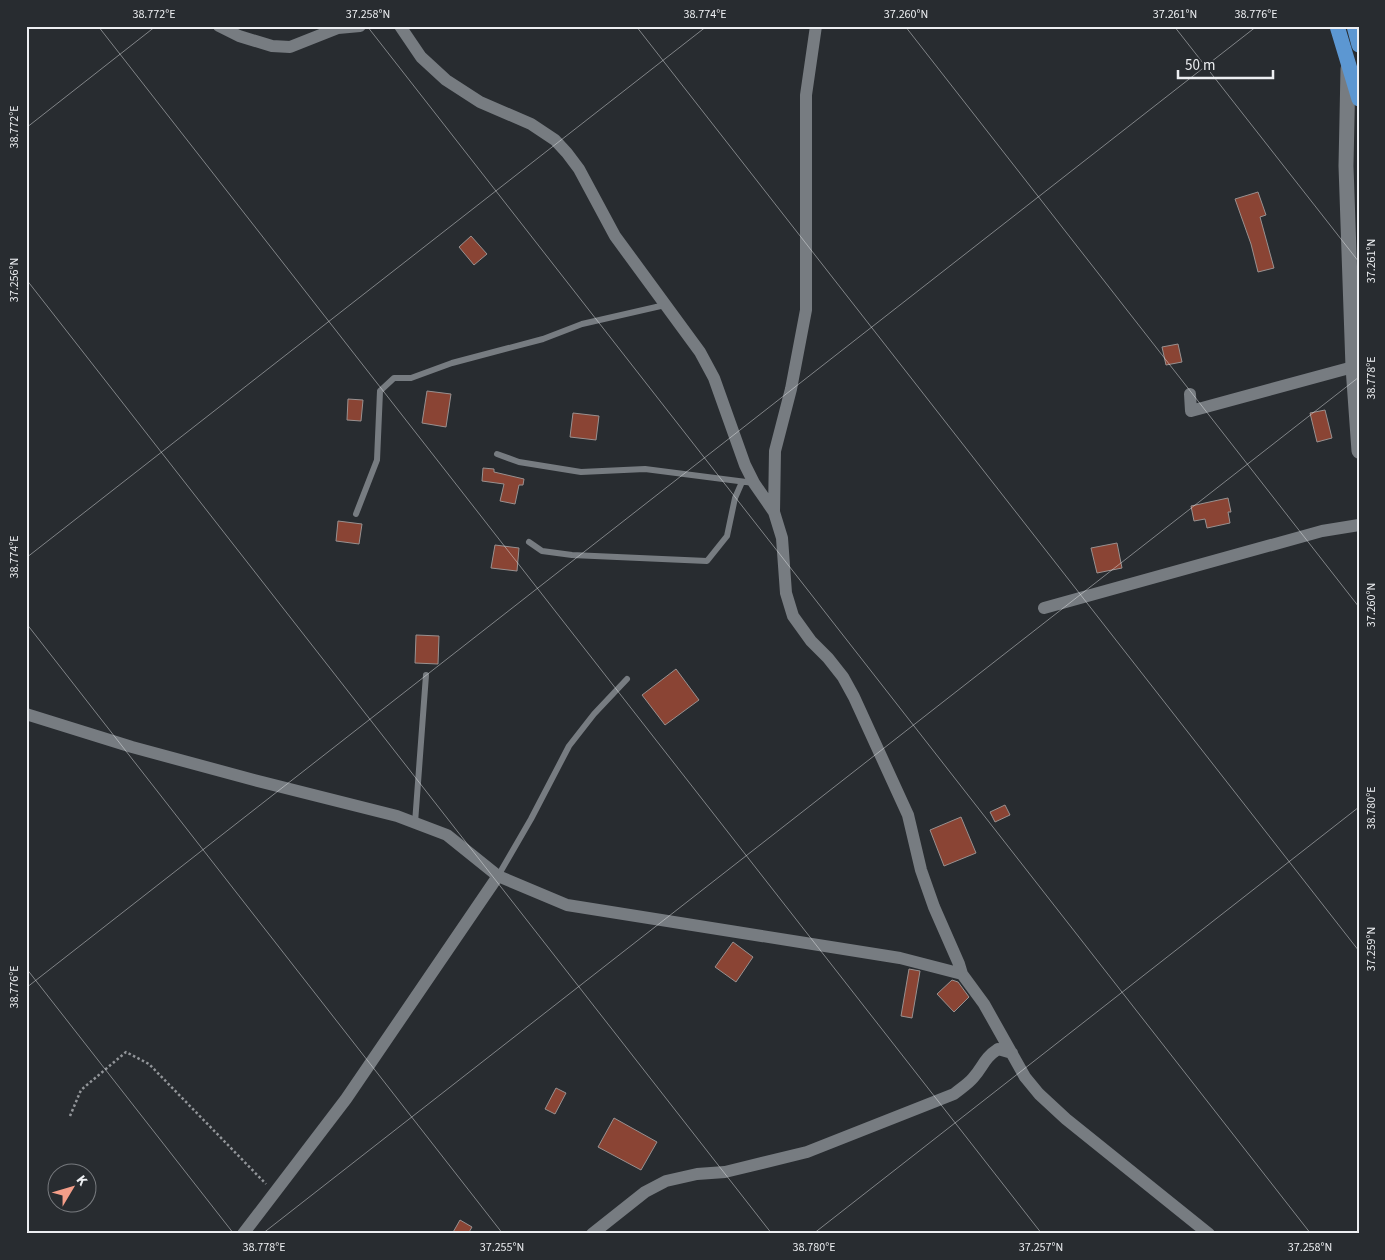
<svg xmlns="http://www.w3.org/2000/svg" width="1385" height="1260" viewBox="0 0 1385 1260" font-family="'Source Sans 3',sans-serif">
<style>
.building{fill:#8a4434;stroke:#999190}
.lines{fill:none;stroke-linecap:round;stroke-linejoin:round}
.path{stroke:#93969a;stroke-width:2.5;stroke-dasharray:2.5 2.5;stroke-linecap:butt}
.service{stroke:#777c81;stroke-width:6}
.minor{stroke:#777c81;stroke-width:12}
.tertiary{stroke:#777c81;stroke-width:15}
.trunk{stroke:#5c97d2;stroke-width:15}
.ticks{fill:none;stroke:#edeff2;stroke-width:1;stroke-opacity:0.45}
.neatline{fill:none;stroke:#edeff2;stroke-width:2}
.ticks-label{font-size:12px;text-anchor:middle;fill:#edeff2}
</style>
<rect width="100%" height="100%" fill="#282c30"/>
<path class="building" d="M1258,192L1266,215L1260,217L1274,268L1258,272L1251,244L1235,199Z
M471,236L487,254L474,265L459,247Z
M1178,344L1182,362L1166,365L1162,347Z
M427,391L451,394L446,427L422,423Z
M348,399L363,400L361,421L347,420Z
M1325,410L1332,438L1317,442L1310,413Z
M573,413L599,416L596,440L570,437Z
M483,468L494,469V472L524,479L523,485H519L515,504L500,501L504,484L482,481Z
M1228,498L1231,512H1228L1230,523L1207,528L1205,519L1194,521L1191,506Z
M338,521L362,524L359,544L336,541Z
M1117,543L1122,568L1097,573L1091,548Z
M495,545L519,548L517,571L491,568Z
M416,635L439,636L438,664L415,663Z
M676,669L699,700L665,725L642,695Z
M1005,805L1010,815L995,822L990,812Z
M961,817L976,853L944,866L930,830Z
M733,942L753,957L736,982L715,967Z
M909,969L920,971L912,1018L901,1016Z
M952,980L958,982L969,997L954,1012L937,994Z
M556,1088L566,1093L555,1114L545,1109Z
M614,1118L657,1142L641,1170L598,1147Z
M460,1220L472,1227L468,1234H452Z"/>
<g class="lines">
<path class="path" d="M70,1116L81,1090L126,1052L149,1064L266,1184"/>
<path class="service" d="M497,454L519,462L581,472L645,469L754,483
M356,514L377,460L380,391L394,378H411L452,363L543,339L582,324L665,305
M529,542L542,551L572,555L707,561L727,536L735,498L742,482
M415,823L426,675
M498,876L531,819L569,746L594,714L627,679"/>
<path class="minor" d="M219,26L239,36L272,46L290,47L338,28L360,26
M400,26L421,57L446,80L480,102L531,124L555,140L567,153L579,169L615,236L700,352L714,378L745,465L754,483L774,512L782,538L786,593L793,616L811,641L828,658L843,677L854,697L908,815L921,870L934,907L959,964L962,974L984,1004L1025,1077L1039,1094L1066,1119L1209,1234
M1190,394L1191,411L1353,367
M774,512L775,451L791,389L806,310V95L816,26
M1044,608L1322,531L1359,525
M26,714L132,747L254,780L397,816L447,835L498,876L567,905L900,958L962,974
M243,1234L346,1099L498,876
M592,1234L645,1192L666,1181L697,1174L725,1172L807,1152L954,1094C960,1089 968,1084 973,1078C984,1066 983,1059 998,1049L1012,1053"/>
<path class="tertiary" d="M1348,69L1346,166L1353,367L1359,451"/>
<path class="trunk" d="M1337,26L1359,99
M1354,26L1359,45"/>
</g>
<path class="ticks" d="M98,26L1042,1234M367,26L1311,1234M636,26L1359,951M905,26L1359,607M1174,26L1359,262M26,128L156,26M26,279L772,1234M26,558L707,26M26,623L503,1234M26,968L234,1234M26,988L1257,26M262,1234L1359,377M813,1234L1359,807"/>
<rect width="1385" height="1260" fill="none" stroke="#282c30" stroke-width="55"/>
<g transform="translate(72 1188) rotate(52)"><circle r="24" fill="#282c30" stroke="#777a7e"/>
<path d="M0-4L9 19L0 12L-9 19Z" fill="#f49e89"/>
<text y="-8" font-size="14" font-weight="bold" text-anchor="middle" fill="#edeff2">K</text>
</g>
<path d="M1178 70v8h95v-8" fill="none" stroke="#edeff2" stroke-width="2.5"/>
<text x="1185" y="70" font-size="15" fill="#edeff2" stroke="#282c30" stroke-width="4" paint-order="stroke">50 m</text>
<rect x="28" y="28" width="1330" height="1204" class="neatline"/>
<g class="ticks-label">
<text x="154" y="18">38.772°E</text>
<text x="368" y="18">37.258°N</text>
<text x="705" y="18">38.774°E</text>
<text x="906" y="18">37.260°N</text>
<text x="1175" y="18">37.261°N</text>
<text x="1256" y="18">38.776°E</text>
<text transform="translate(14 127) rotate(-90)" y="4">38.772°E</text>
<text transform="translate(1371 261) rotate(-90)" y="4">37.261°N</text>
<text transform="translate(14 280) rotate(-90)" y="4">37.256°N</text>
<text transform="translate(1371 378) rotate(-90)" y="4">38.778°E</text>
<text transform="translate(14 557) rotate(-90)" y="4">38.774°E</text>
<text transform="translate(1371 605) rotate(-90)" y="4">37.260°N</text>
<text transform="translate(1371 808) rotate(-90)" y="4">38.780°E</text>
<text transform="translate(1371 949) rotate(-90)" y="4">37.259°N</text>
<text transform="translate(14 987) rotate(-90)" y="4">38.776°E</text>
<text x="264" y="1251">38.778°E</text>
<text x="502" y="1251">37.255°N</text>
<text x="814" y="1251">38.780°E</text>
<text x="1041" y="1251">37.257°N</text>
<text x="1310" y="1251">37.258°N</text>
</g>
</svg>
